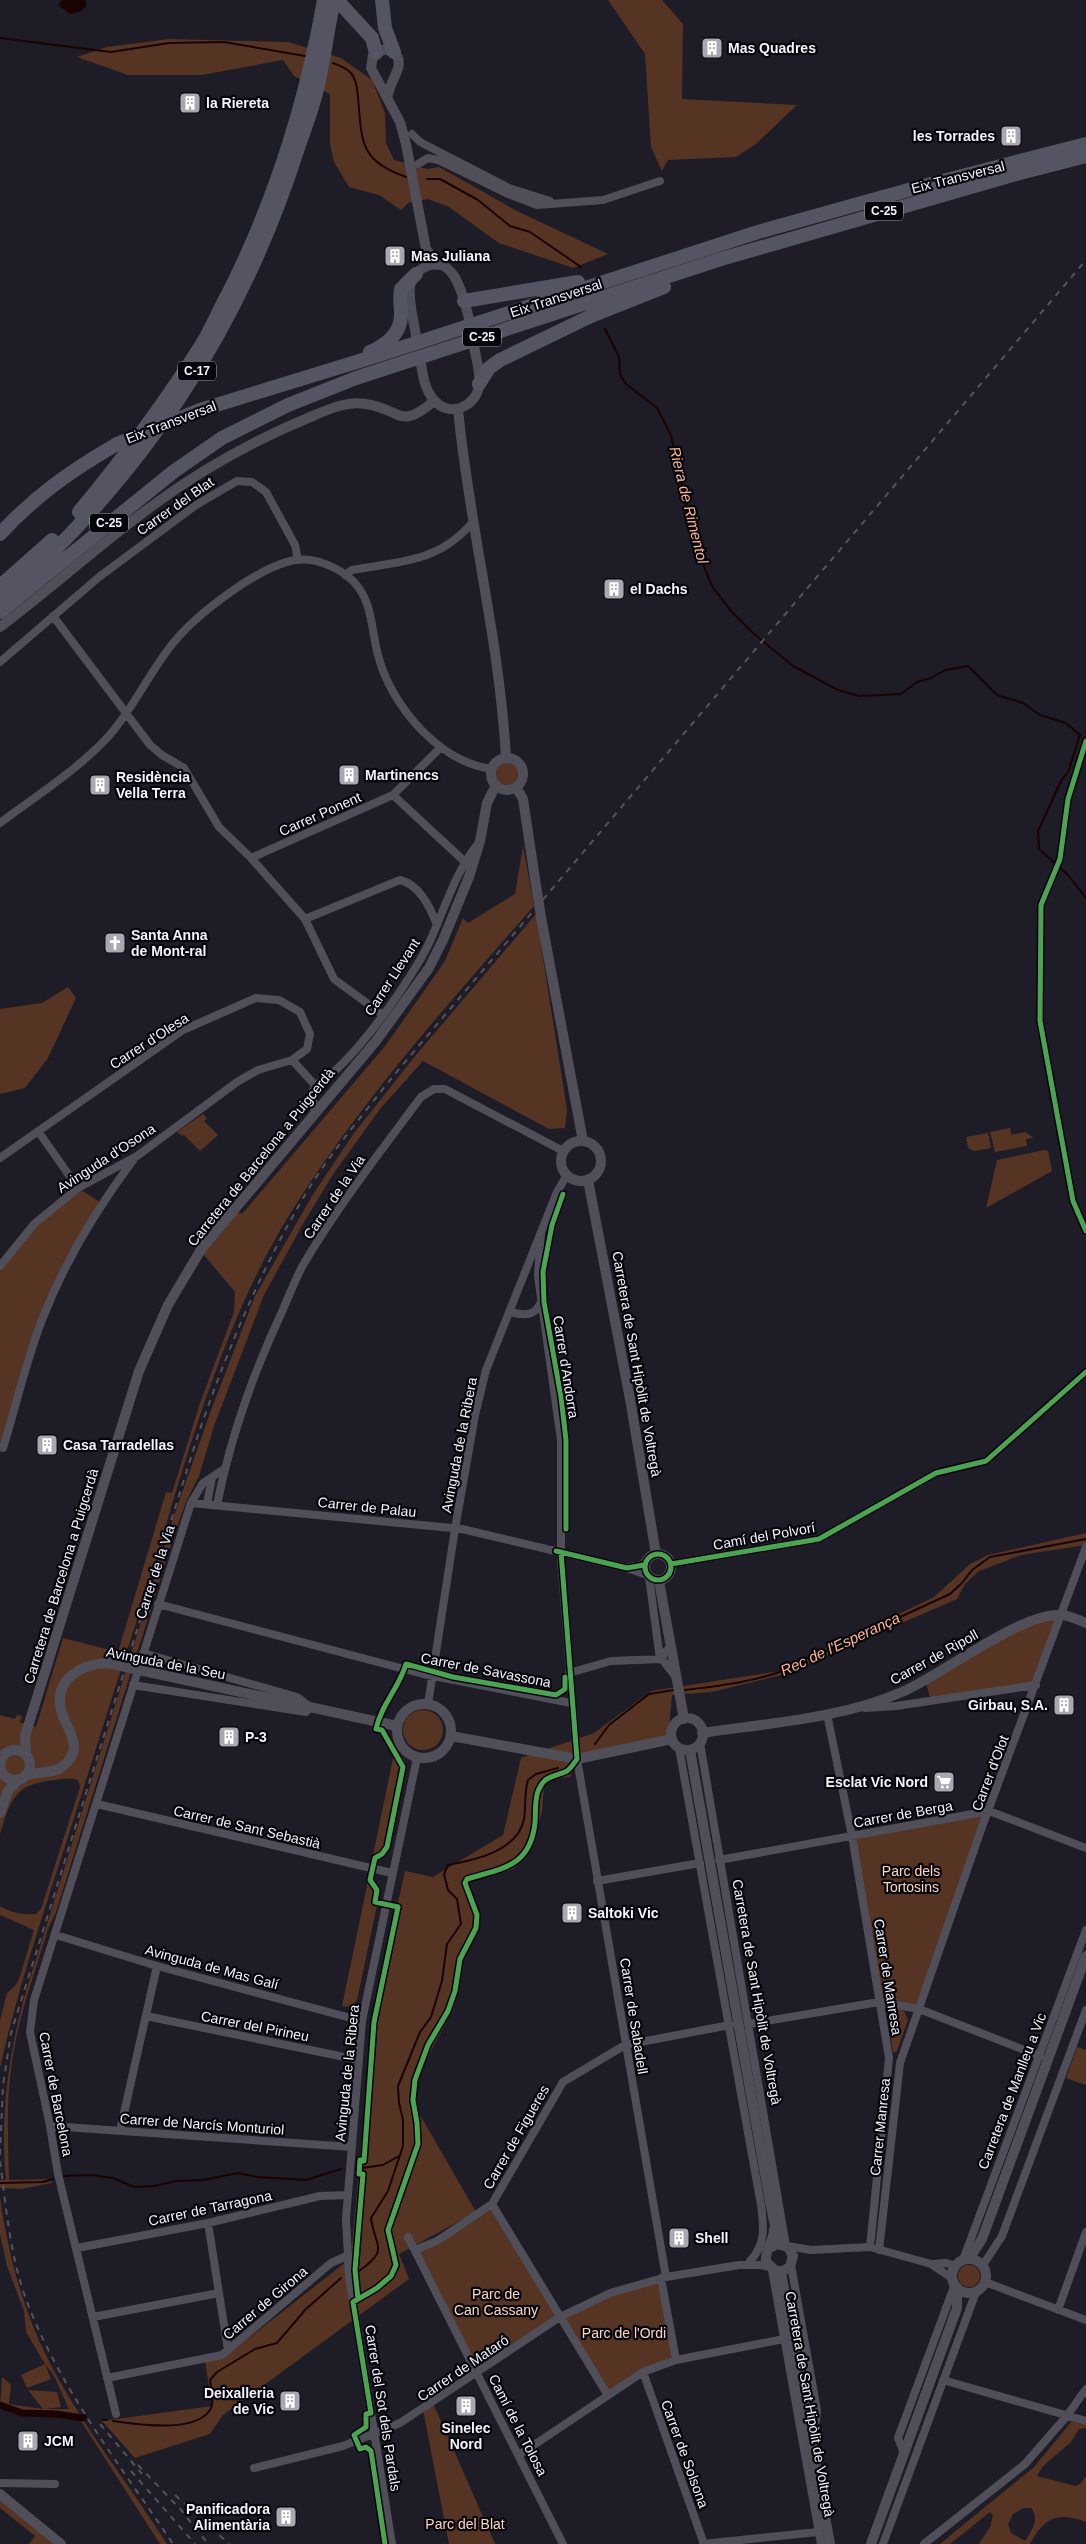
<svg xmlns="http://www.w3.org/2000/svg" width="1086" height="2544" viewBox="0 0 1086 2544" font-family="Helvetica,sans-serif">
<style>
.green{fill:#563423;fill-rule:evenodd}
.water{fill:#1a0303}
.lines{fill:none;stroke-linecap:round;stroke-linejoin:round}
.stream{stroke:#1a0303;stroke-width:2}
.canal{stroke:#1a0303;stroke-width:7}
.minor{stroke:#504f59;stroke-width:8}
.tertiary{stroke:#504f59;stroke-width:10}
.motorway{stroke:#555462;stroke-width:14}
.rail{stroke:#55535d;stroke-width:2;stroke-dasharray:6 6;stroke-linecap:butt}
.tertiary-bridge{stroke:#504f59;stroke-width:10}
.motorway-bridge{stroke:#555462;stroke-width:14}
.cycleway-casing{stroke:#06050c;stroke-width:8}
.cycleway{stroke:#4ca352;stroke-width:5}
.labels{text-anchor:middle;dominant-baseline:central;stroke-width:4.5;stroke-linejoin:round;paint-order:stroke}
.shield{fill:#06050c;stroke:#ababb5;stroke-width:1}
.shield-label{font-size:12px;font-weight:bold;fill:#f2f2fd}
.poi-label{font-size:14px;font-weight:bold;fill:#f2f2fd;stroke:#06050c;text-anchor:start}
.street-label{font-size:14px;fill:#f2f2fd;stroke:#06050c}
.park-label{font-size:14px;fill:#fad4c1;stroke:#06050c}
.water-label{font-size:15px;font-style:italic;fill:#ffb690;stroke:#06050c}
</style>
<rect width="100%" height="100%" fill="#1e1c26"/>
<path class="green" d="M608,0H662L683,24L682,99L797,105L756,144L736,157L668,160L662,171L651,147L645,54Z
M169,39L288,42L341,58L372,80L385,113L386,143L394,160L427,169L439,167L517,211L608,254L573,268L499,243L449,207L428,199L408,203L401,210L379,195L349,187L334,162L330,144V94L294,76L283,60L202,75H128L77,57L107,47Z
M496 774a11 11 0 1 1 22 0a11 11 0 1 1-22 0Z
M523,846L534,906C447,1005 358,1104 288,1217C217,1334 183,1472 143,1601C117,1681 92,1762 66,1843C42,1917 17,1992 0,2068V2021L7,1993L15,1986L19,1979L34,1930L0,1915V1906C12,1913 22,1915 36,1914L41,1909L80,1787L78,1780C70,1777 64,1779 55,1780C15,1784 11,1798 0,1834V1715L15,1719L17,1715L22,1716L20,1722L36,1727L63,1638L118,1652L166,1492L172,1493L200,1403L234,1312L235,1292L204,1255L205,1250L238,1212L242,1214L386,1045L445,961L463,918L468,923L515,894Z
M536,914L567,1109L565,1128L549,1129L423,1061L380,1109L334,1173L304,1222L264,1295L214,1426L199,1476L186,1502L172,1541L56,1912L48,1929C35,1973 18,2017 12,2062C6,2101 8,2140 9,2180L51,2179L52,2183L21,2189L0,2188V2180H6C0,2119 8,2057 24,1998L174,1516L210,1413L255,1296L312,1196L354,1133L416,1055Z
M68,987L76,998L48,1058L25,1088L0,1094V1009L42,1003Z
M203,1114L207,1118L204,1121L218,1135L200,1151L184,1135L182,1136L177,1132Z
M1010,1128L1011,1135L1025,1132L1034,1138L1026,1139L1027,1146L995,1152L990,1132Z
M988,1133L991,1148L974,1151L968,1148L966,1137Z
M1044,1150L1048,1151L1052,1171L986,1208L997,1160Z
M78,1188L103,1204L41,1321L0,1447V1266L34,1224Z
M1086,1533V1545L1021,1555L979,1571L965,1584L957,1599L782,1675L712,1692L672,1695L668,1738L577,1759L570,1777L553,1779L544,1787L542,1811L533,1845L525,1859L513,1869L467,1883L480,1915L476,1934L462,1961L454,2008L424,2064L416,2093L419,2113L476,2212L399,2254L409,2279L223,2415L210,2434L135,2458L102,2421L212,2406L205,2361L227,2355L351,2258L372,2019L405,1871L433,1877L503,1835L521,1758L594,1733L651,1691L780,1671L934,1597L970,1564L988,1555Z
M1062,1615L1036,1685L931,1701L925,1679L1011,1630Z
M403 1730a20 20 0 1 1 40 0a20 20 0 1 1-40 0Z
M395,1749L404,1759L406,1765L389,1844L384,1855L372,1860Z
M989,1811L919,2009L879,2002L852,1836Z
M369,1876L377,1884L379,1896L357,2000C353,2006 348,2008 342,2006Z
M894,2008L904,2011L908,2020L897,2051L893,2053L887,2015L888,2011Z
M1077,2047L1086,2050V2085L1066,2078Z
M0,2198C6,2237 14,2275 28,2313C57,2395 120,2470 167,2544H160L79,2418L23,2414L0,2409L2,2377L11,2385L9,2404L43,2409L28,2390L57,2392L61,2407L45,2409H69L54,2376L45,2364L51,2379L27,2388L21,2375L45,2364L26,2332L24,2311L7,2266L0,2234Z
M492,2204L560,2317L578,2307L661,2278L676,2360L607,2394L560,2317L478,2372L415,2250Z
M958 2276a11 11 0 1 1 22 0a11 11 0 1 1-22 0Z
M433,2403L495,2544H449L423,2410Z
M1072,2421L1086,2424V2428L1079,2429L1071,2442L1043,2466L1037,2476L1075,2486L1080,2484L1086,2476V2522C1056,2511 1044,2518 1030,2544H979L990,2527L993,2515L990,2512L950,2544H940L1034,2467ZM1024,2508H1031C1040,2519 1032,2530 1025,2541L1011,2533L1008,2524L1013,2514Z
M0,2491L63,2544H29L35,2536L0,2508Z"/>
<path class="water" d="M62,0H86C88,11 79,12 70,14L58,5Z"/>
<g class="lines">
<path class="stream" d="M0,38L111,52L169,43L224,42L305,56
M333,63C338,65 346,68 350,72C356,78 357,88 358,97C362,141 359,161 406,177
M427,179H440L478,200L510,226L530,232L581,267
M605,329L619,357L620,374L626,384L657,408L671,435L683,491L699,554L712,586L730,610L753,633L793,666L838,690L859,696L901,694L917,682L931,678L945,670L968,666L997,695L1023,703L1040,715L1066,723L1080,735L1068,772L1061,781L1038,831L1039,849L1068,875L1086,898
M684,1690C713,1687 784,1679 804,1658H811L950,1594L962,1583L972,1570L990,1557L1086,1539
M595,1744L609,1725L649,1694L674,1690
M362,2168L383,2165L399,2156
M64,2176L92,2175L113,2178L134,2187L154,2186L176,2181L203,2180L238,2173L257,2177L306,2180L341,2169
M0,2183L43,2182L53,2179
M359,2271C390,2249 375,2248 371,2218L388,2191L403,2146V2120L399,2103L398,2086L420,2032L431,2017L442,1981L447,1944L461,1924L457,1899L448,1890L444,1874L448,1865C475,1860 518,1851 524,1819C526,1806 524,1793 528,1780L536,1774L558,1768
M103,2420H107
M113,2421C136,2424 194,2434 210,2410C215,2402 211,2389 210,2380L217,2372L255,2349L277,2343L305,2310L341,2278"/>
<path class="canal" d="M0,2405L22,2413L56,2414L83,2418"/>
<path class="minor" d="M412,134L420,142L509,188L550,201
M418,164L428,158L438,160L508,194L537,205L603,200L660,181
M345,575L352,570C401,561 438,563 473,522
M53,616L150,745L162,755L184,768L219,827L251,858L305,919L334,979L383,1015
M0,662L99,577L196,505L237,481L252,482L266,492L295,545L298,560
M393,795L464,861
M0,823C36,796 76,771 107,738C133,710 149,672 174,642C197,614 259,566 295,560C315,557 338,567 353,581C373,601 371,630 378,655C391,706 439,762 492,769
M251,858L393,795L441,747
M305,919L400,880C420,885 430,907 437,925
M292,1060L315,1085
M315,1085C350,1068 413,978 430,941C445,908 455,873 477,845
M315,1085L312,1094L315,1112
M38,1131L78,1188
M0,1158L183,1030L256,998L279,1000L300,1012L310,1034L307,1049L292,1060L258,1070L237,1082L137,1156L78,1188L34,1224L0,1266
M541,1233L538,1276L561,1440V1559L577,1759L666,2277
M509,1312C524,1315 534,1318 541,1302
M0,1447L3,1448C16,1406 26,1361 42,1320C64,1263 97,1208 134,1159
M191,1503L462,1529L627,1568L647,1575
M207,1504L212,1478
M217,1505C230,1439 253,1374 281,1314C288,1298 295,1280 303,1265C338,1206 380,1152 421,1097L434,1089H445L563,1151
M671,1564L819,1539L936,1473
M629,1567L644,1565
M649,1577L660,1659
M158,1604L423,1674L571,1703
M671,1646L664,1653L662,1659L675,1676
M569,1673L611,1661L662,1659
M133,1685L306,1712L310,1707L297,1697L143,1653
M428,1704L455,1529L475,1415L486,1370L557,1192L567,1175
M865,1708L896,1706L1036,1685
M827,1714L852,1836L889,2058L870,2247
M700,1743L786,2246
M679,1748L761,2205C764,2227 766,2244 750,2261
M0,1758L3,1756
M0,1769L1,1770
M97,1804L392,1873
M719,1860L989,1811L1086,1848
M597,1881L700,1863
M56,1935L157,1966L362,2021
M146,2016L359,2060
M749,2024L879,2002L919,2009L1040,2056
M50,2126L352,2147
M120,2131L157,1966
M492,2204L607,2394
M208,2223L228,2350
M408,2237L563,2544
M787,2246L811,2250L870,2247L931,2264L946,2263L956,2266
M77,2248L208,2223L320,2196L348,2195
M415,2250L437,2241L492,2204L563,2082L625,2045L730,2025
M879,2250L900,2063L982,1827L1086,1547
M963,2260L1086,1930
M931,2264L953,2279
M791,2265L817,2410L816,2421L809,2430
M983,2265L1002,2236L1086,2010
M772,2270L821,2544
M661,2278L676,2360
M985,2282L1086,2320
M1058,2310L1086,2232
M93,2317L219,2293
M643,2372L704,2544
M107,2378L222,2355L331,2263L347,2256
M943,2380L1086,2421
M116,2414L58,2174L50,2126L30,2032L34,2000L191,1503L203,1483L224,1469
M904,2453L898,2438L955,2284
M519,2455L643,2372L676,2360L784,2339
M254,2468L343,2446L400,2423L560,2317L610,2293L666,2277L739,2265H761L769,2267
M0,2483L55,2484
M392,2544L349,2276L346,2219L362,2021L417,1758
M703,2544L818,2532
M883,2544L976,2292
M924,2544L1025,2464L1066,2417L1086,2389"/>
<path class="tertiary" d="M388,95C390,79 406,66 395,53L385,49L373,55L371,68L400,122L406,144L426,249L438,265
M416,336C414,321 408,302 410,286C411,279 416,272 423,268C455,250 464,300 469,319
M421,364C423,377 425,390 434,400C449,418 476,407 479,386C481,373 476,359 474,346
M458,409C469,526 500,641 506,759
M0,627C50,589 97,547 148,509C199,471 256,439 315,415C332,408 348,401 366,404C401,409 399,431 434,401
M491 774a16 16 0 1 1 32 0a16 16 0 1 1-32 0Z
M516,787L523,799L535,879
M542,923L583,1141
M561 1161a20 20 0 1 1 40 0a20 20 0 1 1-40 0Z
M588,1180L630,1399L656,1554
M645 1567a13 13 0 1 1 26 0a13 13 0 1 1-26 0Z
M659,1581L684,1719
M153,1673L397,1726
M397 1731a27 27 0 1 1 54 0a27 27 0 1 1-54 0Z
M671 1734a16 16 0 1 1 32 0a16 16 0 1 1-32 0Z
M702,1733C769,1723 840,1719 902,1692C942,1675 1021,1612 1061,1615C1069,1615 1078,1620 1086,1623
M451,1736L577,1759L672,1739
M690,1750L770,2202L777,2235L784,2245
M0 1765a15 15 0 1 1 30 0a15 15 0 1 1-30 0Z
M26,1755L25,1736L139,1371L168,1305L202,1248L376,1041L429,968L443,940L469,877L480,841L487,803L496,785
M26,1775C37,1772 54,1774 63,1766C69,1762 74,1754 74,1746C73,1734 64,1722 61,1710C54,1678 82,1664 108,1663
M0,1813L8,1791L19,1779
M768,2249L777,2244L788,2247L793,2256L790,2267L783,2271H776L766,2262C764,2251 774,2241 774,2229
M969,2259L982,2239L1086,1956
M952 2276a17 17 0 1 1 34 0a17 17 0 1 1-34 0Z
M781,2272L830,2544
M0,2494L61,2544
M871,2544L957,2308V2287"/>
<path class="motorway" d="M337,0L372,38L376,53
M382,0L385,28L394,52
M464,301L578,282
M370,352C386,345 402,333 401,313C401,305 399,297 401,289L416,274
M479,384L489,368L500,360L591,316L664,287
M200,410L379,355L758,232L912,189L1086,144
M79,512C123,459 165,403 202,344C212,328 219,310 228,294C275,201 306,102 324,0
M0,534C36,495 72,470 117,444
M0,586L52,540
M1,601C142,476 238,333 296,154C303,133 311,113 316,93C324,62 327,31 334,0
M0,612L173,472L222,438L288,405L356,378L721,259L1020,173L1086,156"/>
<path class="rail" d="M0,2155L3,2085L11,2033L198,1435C226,1353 259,1274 302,1200C328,1155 363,1115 394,1075L1086,260
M0,2161C6,2207 10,2255 26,2299C59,2388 121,2466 173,2544
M100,2424L142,2474
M138,2465L182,2511L208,2544
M131,2471L195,2544
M175,2495L229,2544"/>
<path class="tertiary-bridge" d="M535,879L542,923
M108,1663L153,1673"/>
<path class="motorway-bridge" d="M117,444L200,410"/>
<g class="cycleway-casing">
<path id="cycleway" d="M1086,741L1068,799L1060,859L1041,905L1040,1021L1073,1201L1086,1231
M563,1194L552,1225L543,1272L544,1302L561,1397L566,1440V1529
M556,1551L627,1568L644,1565
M645 1567a13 13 0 1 1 26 0a13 13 0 1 1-26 0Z
M671,1564L819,1539L936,1473L986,1461L1086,1372
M358,2299L355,2270L363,2174H359L360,2160L364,2161L374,2022L398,1907L375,1902L377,1890L370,1880L375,1858L382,1854L387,1847L403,1767L382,1730L376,1729C381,1705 399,1688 406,1664L453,1677L556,1695L565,1689V1677
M385,2544L371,2451L366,2447L360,2449L354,2435L366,2427V2414L371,2413L353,2302L377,2288L391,2276L396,2265L388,2230L418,2144L417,2123L413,2100L415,2080L428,2045L448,2011L455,1991L460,1959L476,1928L477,1915L465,1883L467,1879C503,1868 530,1867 535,1823C536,1813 534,1798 539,1789C545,1775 555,1777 567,1771C571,1768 574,1763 577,1759L561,1552"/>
</g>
<use href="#cycleway" class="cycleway"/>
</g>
<defs>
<g id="building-square" transform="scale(1.125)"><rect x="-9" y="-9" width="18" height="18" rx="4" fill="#a8a7b2" stroke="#06050c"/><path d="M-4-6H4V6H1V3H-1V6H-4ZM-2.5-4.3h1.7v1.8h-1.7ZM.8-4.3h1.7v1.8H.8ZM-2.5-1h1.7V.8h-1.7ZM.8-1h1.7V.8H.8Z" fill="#fff"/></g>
<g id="church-square" transform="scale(1.125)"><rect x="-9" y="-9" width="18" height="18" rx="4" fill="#a8a7b2" stroke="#06050c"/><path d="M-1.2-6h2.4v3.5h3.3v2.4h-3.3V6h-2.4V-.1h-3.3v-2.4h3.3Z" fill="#fff"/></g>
<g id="supermarket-square" transform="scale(1.125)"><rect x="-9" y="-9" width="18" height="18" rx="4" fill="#a8a7b2" stroke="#06050c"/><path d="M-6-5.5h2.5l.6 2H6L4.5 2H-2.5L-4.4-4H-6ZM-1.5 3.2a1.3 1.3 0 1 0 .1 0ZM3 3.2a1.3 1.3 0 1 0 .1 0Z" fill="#fff"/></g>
</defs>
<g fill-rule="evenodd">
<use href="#building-square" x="712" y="48"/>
<use href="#building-square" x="190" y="103"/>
<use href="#building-square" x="1011" y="136"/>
<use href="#building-square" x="395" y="256"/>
<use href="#building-square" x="614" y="589"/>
<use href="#building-square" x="349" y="775"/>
<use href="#building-square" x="100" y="785"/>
<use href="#church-square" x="115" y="943"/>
<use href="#building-square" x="47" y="1445"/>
<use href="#building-square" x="1064" y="1705"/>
<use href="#building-square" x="229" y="1737"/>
<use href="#supermarket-square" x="944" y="1782"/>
<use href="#building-square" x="572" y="1913"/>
<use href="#building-square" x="679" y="2238"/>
<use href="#building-square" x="290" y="2401"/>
<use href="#building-square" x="466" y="2406"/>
<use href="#building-square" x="28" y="2441"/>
<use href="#building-square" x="286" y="2517"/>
</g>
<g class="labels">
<g class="shield">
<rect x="865" y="201.5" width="38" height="19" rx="4"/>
<rect x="463" y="327.5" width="38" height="19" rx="4"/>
<rect x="178" y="361.5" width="38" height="19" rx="4"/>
<rect x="90" y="513.5" width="38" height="19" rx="4"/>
</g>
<g class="shield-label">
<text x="884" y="211">C-25</text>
<text x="482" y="337">C-25</text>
<text x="197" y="371">C-17</text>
<text x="109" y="523">C-25</text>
</g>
<g class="poi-label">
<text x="728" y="48">Mas Quadres</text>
<text x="206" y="103">la Riereta</text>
<text x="995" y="136" text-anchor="end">les Torrades</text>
<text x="411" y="256">Mas Juliana</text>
<text x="630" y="589">el Dachs</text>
<text x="365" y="775">Martinencs</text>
<text x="116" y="777">Residència<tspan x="116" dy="16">Vella Terra</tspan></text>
<text x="131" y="935">Santa Anna<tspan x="131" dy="16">de Mont-ral</tspan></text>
<text x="63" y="1445">Casa Tarradellas</text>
<text x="1048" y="1705" text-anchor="end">Girbau, S.A.</text>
<text x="245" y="1737">P-3</text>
<text x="928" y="1782" text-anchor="end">Esclat Vic Nord</text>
<text x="588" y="1913">Saltoki Vic</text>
<text x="695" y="2238">Shell</text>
<text x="274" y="2393" text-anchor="end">Deixalleria<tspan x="274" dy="16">de Vic</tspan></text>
<text x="466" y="2428" text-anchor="middle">Sinelec<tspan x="466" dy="16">Nord</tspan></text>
<text x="44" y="2441">JCM</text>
<text x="270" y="2509" text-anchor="end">Panificadora<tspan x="270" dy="16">Alimentària</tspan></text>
</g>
<g class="street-label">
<text transform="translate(958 177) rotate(-14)">Eix Transversal</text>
<text transform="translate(556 298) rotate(-18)">Eix Transversal</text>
<text transform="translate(171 422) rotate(-21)">Eix Transversal</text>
<text transform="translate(175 506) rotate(-35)">Carrer del Blat</text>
<text transform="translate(320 814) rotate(-24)">Carrer Ponent</text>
<text transform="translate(392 977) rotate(-57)">Carrer Llevant</text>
<text transform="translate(149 1041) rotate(-33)">Carrer d'Olesa</text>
<text transform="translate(261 1157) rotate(-51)">Carretera de Barcelona a Puigcerdà</text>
<text transform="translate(106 1158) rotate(-33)">Avinguda d'Osona</text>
<text transform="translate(334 1197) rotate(-56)">Carrer de la Via</text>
<text transform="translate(637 1364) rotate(80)">Carretera de Sant Hipòlit de Voltregà</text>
<text transform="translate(566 1367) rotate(81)">Carrer d'Andorra</text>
<text transform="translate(459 1445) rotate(-79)">Avinguda de la Ribera</text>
<text transform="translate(367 1507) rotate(6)">Carrer de Palau</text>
<text transform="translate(764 1536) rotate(-10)">Camí del Polvorí</text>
<text transform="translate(155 1572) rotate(-72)">Carrer de la Via</text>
<text transform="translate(61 1576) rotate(-73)">Carretera de Barcelona a Puigcerdà</text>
<text transform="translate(934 1657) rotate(-29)">Carrer de Ripoll</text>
<text transform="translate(166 1663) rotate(11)">Avinguda de la Seu</text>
<text transform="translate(486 1670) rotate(11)">Carrer de Savassona</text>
<text transform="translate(990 1773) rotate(-69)">Carrer d'Olot</text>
<text transform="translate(903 1814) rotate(-10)">Carrer de Berga</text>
<text transform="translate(247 1827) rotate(13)">Carrer de Sant Sebastià</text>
<text transform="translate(212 1967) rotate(15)">Avinguda de Mas Galí</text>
<text transform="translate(888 1977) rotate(81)">Carrer de Manresa</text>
<text transform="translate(757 1992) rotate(80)">Carretera de Sant Hipòlit de Voltregà</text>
<text transform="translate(634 2016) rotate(81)">Carrer de Sabadell</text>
<text transform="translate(255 2026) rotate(11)">Carrer del Pirineu</text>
<text transform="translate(347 2073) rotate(-84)">Avinguda de la Ribera</text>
<text transform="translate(1012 2091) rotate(-69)">Carretera de Manlleu a Vic</text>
<text transform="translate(56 2094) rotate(79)">Carrer de Barcelona</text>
<text transform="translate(202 2124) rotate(4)">Carrer de Narcís Monturiol</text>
<text transform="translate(880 2127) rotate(-84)">Carrer Manresa</text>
<text transform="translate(516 2137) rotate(-60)">Carrer de Figueres</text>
<text transform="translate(210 2208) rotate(-12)">Carrer de Tarragona</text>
<text transform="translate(265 2303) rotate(-40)">Carrer de Girona</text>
<text transform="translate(463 2368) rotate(-34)">Carrer de Mataró</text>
<text transform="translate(810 2404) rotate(80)">Carretera de Sant Hipòlit de Voltregà</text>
<text transform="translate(383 2408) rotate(81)">Carrer del Sot dels Pardals</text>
<text transform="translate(518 2425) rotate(63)">Camí de la Tolosa</text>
<text transform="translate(685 2454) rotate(70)">Carrer de Solsona</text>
</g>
<g class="park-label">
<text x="911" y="1871">Parc dels<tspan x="911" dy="16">Tortosins</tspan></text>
<text x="496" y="2294">Parc de<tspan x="496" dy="16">Can Cassany</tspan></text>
<text x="624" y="2333">Parc de l'Ordi</text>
<text x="465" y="2524">Parc del Blat</text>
</g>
<g class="water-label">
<text transform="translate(689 505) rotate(76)">Riera de Rimentol</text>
<text transform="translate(840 1644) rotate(-25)">Rec de l'Esperança</text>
</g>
</g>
</svg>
